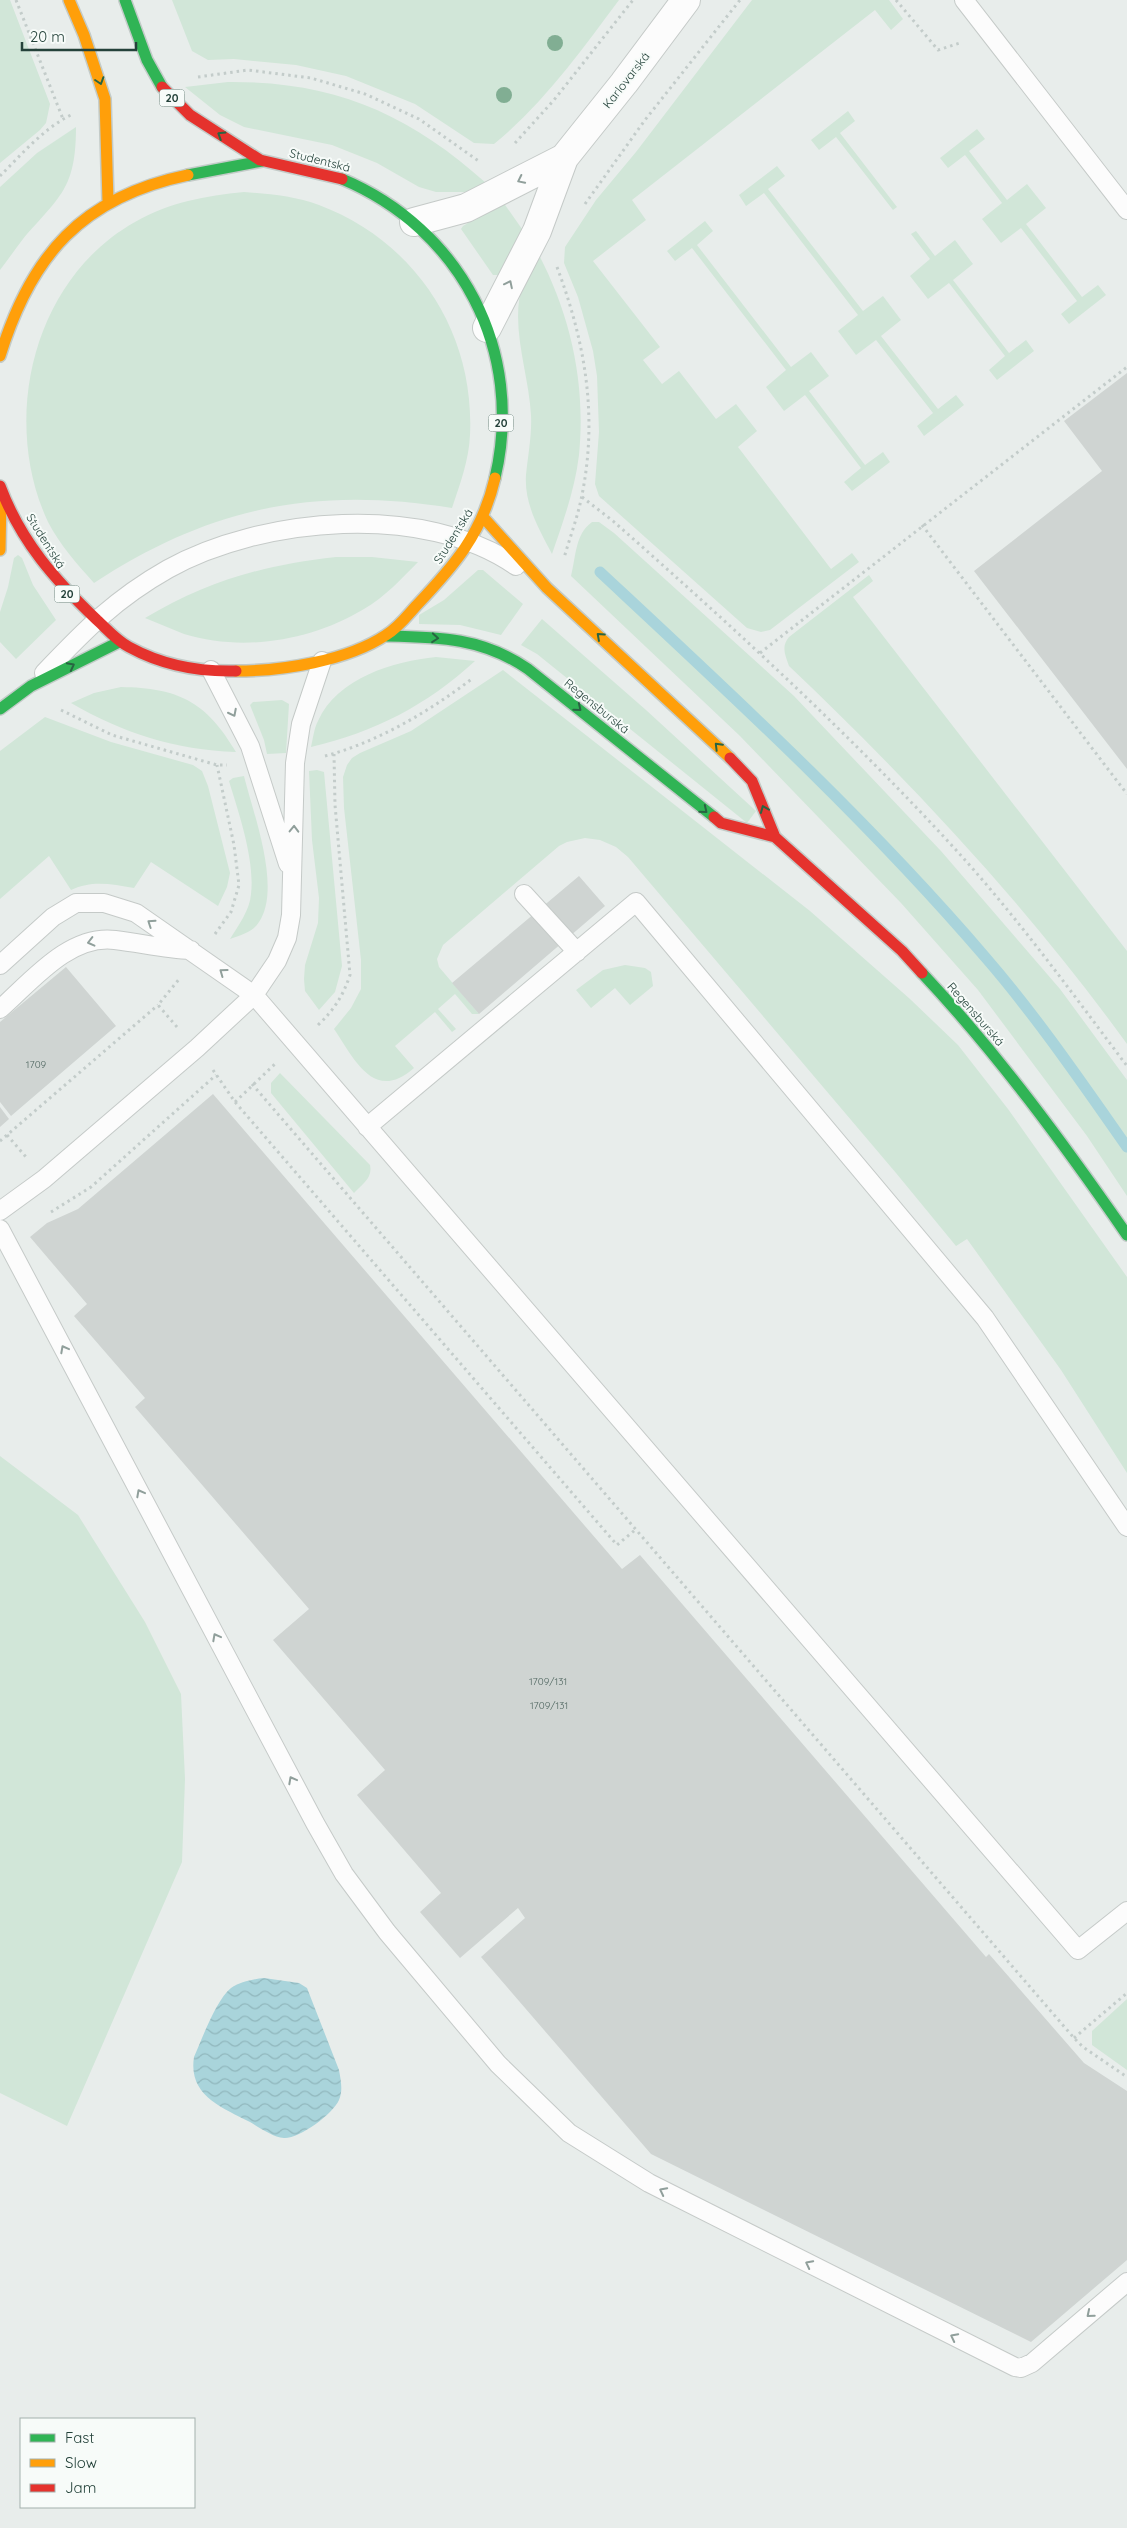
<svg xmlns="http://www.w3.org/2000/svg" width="1127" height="2528" viewBox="0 0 1127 2528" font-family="Quicksand,sans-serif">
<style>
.green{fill:#d1e6d8}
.water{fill:url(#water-waves)}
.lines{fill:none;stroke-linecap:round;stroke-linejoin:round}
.stream{stroke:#a9d4db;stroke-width:11}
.building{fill:#cfd4d2}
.lane-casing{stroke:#c5cac8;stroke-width:20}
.street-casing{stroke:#c5cac8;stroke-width:30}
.fast-casing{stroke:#c3cbc8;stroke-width:14}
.slow-casing{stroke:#c3cbc8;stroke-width:14}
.jam-casing{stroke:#c3cbc8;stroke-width:14}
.path{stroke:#c3ccca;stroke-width:3;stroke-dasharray:2.5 4;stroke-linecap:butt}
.lane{stroke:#fcfcfc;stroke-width:18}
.street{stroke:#fcfcfc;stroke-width:28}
.fast{stroke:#30b455;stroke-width:11}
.slow{stroke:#ff9f0a;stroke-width:11}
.jam{stroke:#e5322d;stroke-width:11}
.tree{fill:#81ae93}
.oneway{stroke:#286442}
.oneway2{stroke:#909f9b}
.labels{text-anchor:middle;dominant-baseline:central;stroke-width:4;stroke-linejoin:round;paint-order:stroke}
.number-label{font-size:10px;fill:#506761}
.shield{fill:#f7fbf9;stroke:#637a73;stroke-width:1}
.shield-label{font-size:11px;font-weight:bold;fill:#24423a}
.street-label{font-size:12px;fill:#24423a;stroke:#f7fbf9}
</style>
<defs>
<pattern id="water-waves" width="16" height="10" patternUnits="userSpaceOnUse" patternTransform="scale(1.25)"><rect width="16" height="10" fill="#a9d4db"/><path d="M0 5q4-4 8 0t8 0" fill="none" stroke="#91b7bd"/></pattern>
</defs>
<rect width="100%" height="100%" fill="#e8edeb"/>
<path class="green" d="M0,0H10L50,104L46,123L40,130L0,163Z
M172,0H619C581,51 543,104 494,144L474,143L415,104L346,76L296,65L234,59L208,60L192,51Z
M752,0H889L903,19L891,30L875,10L632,200L646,220L593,261L660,347L643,360L662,384L679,371L716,419L736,404L757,431L738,447L831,569L852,553L859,562L770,630L761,632L747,628L599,496L595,484L599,432L597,376L593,351L578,297L564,263L565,247L596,200L636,152Z
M228,82C333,81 408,113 486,183L465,192H436L419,187L377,163L332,145L244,127L220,115L185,87Z
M848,111L855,121L840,133L897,207L893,210L836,137L819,150L811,140Z
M76,127C76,189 60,196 23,239C15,249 8,260 0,270V187L37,153Z
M977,129L985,139L969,151L1007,200L1027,184L1046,208L1026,224L1082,297L1098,285L1106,295L1069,324L1061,314L1077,301L1021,228L1001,243L982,219L1002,203L965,155L948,168L940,158Z
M777,166L785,176L768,189L863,311L883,296L901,320L881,336L938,409L956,395L964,405L924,436L917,426L933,413L876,340L856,355L838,331L858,315L764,193L746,206L739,195Z
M244,192C269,194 295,196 319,205C415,241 475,332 470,435C469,460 460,484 452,508C315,486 210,507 94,583C77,564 60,545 48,522C0,419 33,279 135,222C169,202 206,196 244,192Z
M503,202L522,229L501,271L498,275H493L461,229L463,226Z
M705,221L713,231L697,245L791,367L811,352L829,376L809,391L865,465L883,452L890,462L852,491L844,482L861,468L805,395L784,411L766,387L786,370L692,248L675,261L667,251Z
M916,231L935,256L955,240L973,264L953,280L1009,353L1026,340L1034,351L997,380L989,370L1005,356L949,283L928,299L910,276L930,259L911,234Z
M538,253C571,316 586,384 579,455C575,489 563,522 552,554C539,529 524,504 526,475C528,455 532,435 531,415C529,373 509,325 523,283C527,273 533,263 538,253Z
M592,522H599L614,533L794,696L941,851L1060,989L1127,1080V1141L1025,1002L918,877L765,722L599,568L597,572L810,773L946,917L990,967L1047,1039L1127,1150V1196L1087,1136L978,990L901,903L740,736L571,576C576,557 575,534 592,522Z
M18,555L22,558L33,585L56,620L16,659L0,642V612L8,587L14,558Z
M336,557H372L418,562C401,579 385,597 364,609C311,641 243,652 184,634C171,629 158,623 145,618C208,581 263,565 336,557Z
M478,570H483L523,604L501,635L460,625L419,624V615L444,600Z
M869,575L873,581L853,597L1127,951V1044C1028,907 911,782 789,666C785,654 781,647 789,637Z
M542,619L646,710L756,811L747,823L537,654L521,645Z
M436,657L475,661C427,705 375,732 311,747C313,739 314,728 318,721C337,678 394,661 436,657Z
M503,670L810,911L910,999L958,1045L1008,1109L1127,1277V1473L1061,1370L967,1239L956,1246L896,1173L628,857L616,847L600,840L585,838L567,842L559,846L443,945L437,959L439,967L479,1014H472L455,994L438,1009L456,1029L452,1032L435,1012L395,1046L414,1068C374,1103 355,1060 334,1029L351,1008L361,989V960L344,808L343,777L347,765L352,758L360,753L411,731Z
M121,687C178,688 206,701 236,752C175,750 123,733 71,703L94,693Z
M282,700L289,704L286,753L267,754L264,740L250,705L253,702Z
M45,717L111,742L193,765L202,771L208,786L230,873L227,887L218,906L151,862L134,888C111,884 92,880 71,890L49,856L0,899V751Z
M317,770L324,772L342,966L335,992L319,1010L305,991L304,979L305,965L318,923L319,898L312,840L309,771Z
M244,776C253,813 282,888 259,922C253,932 241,935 230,939C238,926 250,910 251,894C255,860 239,814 229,781L233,778Z
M625,965L645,968L651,972L653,986L630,1005L615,988L591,1008L576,990L603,970Z
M280,1073L370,1165C373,1178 362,1184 354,1193L271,1093V1083Z
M0,1456L78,1515L145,1622L181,1694L185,1779L182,1862L67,2126L0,2093Z
M1127,1999V2070L1092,2045V2031Z"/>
<path class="water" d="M264,1978L299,1983L307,1988L339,2070C341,2081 343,2091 339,2100C333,2114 299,2139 284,2138C273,2137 260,2128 250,2122C221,2107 188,2095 194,2057C202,2039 216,2000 231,1988C240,1982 253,1979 264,1978Z"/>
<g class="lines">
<path class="stream" d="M600,572C733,696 868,820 986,958C1037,1017 1082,1083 1127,1147"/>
</g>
<path class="building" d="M1127,373V769L974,571L1102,471L1064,421Z
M579,876L605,906L479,1014L452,983Z
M66,967L116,1026L11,1116L0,1102V1022Z
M213,1094L622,1569L640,1555L986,1957L989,1954L1084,2063L1127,2091V2260L1031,2342L651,2154L481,1957L525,1918L518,1908L460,1958L420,1912L441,1893L357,1795L385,1770L273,1640L309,1609L135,1407L145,1398L74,1316L87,1304L30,1237L47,1223L78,1209Z
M0,1107L9,1119L0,1127Z"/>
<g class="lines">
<g class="lane-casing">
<path id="lane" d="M964,0L1127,210
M211,670L250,746L288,864
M44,673C85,630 115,599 168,569C261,517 425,502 516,566
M524,894L577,952
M0,965L53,917L76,903H104L136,913L254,995L1078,1950L1127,1911
M0,1009C31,982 69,934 115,940C141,943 165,949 191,950
M367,1127L636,902L985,1318L1127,1527
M0,1211L44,1179L197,1048L254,995L277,961L287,938L291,915L295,763L301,724L322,661
M0,1229L315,1823L344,1874L387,1932L498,2064L569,2133L649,2183L1015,2367L1021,2368L1032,2363L1127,2282"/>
</g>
<g class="street-casing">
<path id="street" d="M414,222L466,208L564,158
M487,328L537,231L564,158L624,83L686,0"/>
</g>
<g class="fast-casing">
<path id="fast" d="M125,0L147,60L162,87
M188,175L262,161
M342,179C461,229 525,351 495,478
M387,636C440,637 483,638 528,669L714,817
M0,709L31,686L119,642
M922,973C998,1054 1064,1144 1127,1235"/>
</g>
<g class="slow-casing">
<path id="slow" d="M69,0L84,35L105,99L108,202
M0,356C31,255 82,197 188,175
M483,517L547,588L730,758
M0,550L1,497
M236,671C282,671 347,661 386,635C398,628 407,616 416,606C454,566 482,534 495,478"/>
</g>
<g class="jam-casing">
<path id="jam" d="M162,87L190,115L260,160L342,179
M0,486C21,542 55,580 97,620C108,630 116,640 129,647C162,665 198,672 236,671
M730,758L752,781L775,837L902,951L922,973
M714,817L721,823L775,837"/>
</g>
<path class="path" d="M16,0L63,119
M896,0L938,50L960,43
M198,77L248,70L311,78L365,94L419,119L480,162
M515,143L554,100L633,0
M0,176C21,155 44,128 71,115
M585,204L645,120L740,0
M557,267C585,342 598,415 582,495C578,516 570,537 564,558
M582,497L613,521C732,626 849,733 956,850C1018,918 1072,993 1127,1066
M922,525L1127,794
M760,653L1127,367
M61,710L112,735L217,765H227
M325,756C378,742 430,711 473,678
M215,934L231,912L239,885L234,845L217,765
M318,1025C334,1010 343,996 350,975L335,805L334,754
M177,1027L158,1005L180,978
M213,1070L235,1102L617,1545L635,1530
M252,1084L1074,2038L1083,2047L1127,2077
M235,1102L276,1063
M7,1135L26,1157
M0,1141L158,1005
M51,1212L91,1187L216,1075
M1074,2038L1127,1993"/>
<use href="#lane" class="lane"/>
<use href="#street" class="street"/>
<use href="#fast" class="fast"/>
<use href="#slow" class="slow"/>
<use href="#jam" class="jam"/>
</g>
<g class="tree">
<circle cx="555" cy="43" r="8"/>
<circle cx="504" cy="95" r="8"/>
</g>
<defs><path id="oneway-chevron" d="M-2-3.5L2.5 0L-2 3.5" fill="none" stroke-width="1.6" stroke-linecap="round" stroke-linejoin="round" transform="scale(1.25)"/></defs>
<g class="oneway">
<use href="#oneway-chevron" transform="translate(100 81) rotate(72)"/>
<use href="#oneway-chevron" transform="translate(221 135) rotate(-148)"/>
<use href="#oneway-chevron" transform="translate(600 636) rotate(-138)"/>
<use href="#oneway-chevron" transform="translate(435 638) rotate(5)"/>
<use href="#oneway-chevron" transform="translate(71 666) rotate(-27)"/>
<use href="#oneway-chevron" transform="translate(578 708) rotate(39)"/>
<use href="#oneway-chevron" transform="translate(718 746) rotate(-135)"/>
<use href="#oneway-chevron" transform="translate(764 809) rotate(-112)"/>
<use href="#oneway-chevron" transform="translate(704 810) rotate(39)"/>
</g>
<g class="oneway2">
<use href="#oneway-chevron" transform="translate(521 180) rotate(154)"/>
<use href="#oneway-chevron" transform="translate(509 284) rotate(-64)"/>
<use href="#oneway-chevron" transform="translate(233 713) rotate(63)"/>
<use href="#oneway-chevron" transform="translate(294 829) rotate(-89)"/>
<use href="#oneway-chevron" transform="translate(151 923) rotate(-146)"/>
<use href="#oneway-chevron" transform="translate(91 942) rotate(166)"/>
<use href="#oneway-chevron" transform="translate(223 972) rotate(-144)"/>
<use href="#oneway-chevron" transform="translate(64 1349) rotate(-118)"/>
<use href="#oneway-chevron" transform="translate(140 1493) rotate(-118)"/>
<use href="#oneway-chevron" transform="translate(216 1637) rotate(-118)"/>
<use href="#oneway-chevron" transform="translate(292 1780) rotate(-118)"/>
<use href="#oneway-chevron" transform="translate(663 2191) rotate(-153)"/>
<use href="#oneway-chevron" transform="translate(809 2264) rotate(-153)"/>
<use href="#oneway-chevron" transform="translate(1090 2314) rotate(140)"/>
<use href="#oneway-chevron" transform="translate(954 2337) rotate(-153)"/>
</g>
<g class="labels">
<g class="number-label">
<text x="36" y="1064">1709</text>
<text x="548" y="1681">1709/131</text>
<text x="549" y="1705">1709/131</text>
</g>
<g class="shield">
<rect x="159.5" y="89.5" width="25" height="17" rx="4"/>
<rect x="488.5" y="414.5" width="25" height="17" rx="4"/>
<rect x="54.5" y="585.5" width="25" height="17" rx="4"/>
</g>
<g class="shield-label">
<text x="172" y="98">20</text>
<text x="501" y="423">20</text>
<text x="67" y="594">20</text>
</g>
<g class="street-label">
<text transform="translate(626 80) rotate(-52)">Karlovarská</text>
<text transform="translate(320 160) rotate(14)">Studentská</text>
<text transform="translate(453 536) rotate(-58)">Studentská</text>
<text transform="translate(46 541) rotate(58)">Studentská</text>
<text transform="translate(597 706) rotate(39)">Regensburská</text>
<text transform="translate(976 1014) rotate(49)">Regensburská</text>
</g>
</g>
<rect x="20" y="2418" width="175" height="90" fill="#f7fbf9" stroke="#a3b1ad"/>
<rect x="30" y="2434" width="25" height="8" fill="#30b455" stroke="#a3b1ad"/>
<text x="65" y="2443" font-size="15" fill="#24423a">Fast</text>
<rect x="30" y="2459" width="25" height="8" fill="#ff9f0a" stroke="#a3b1ad"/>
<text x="65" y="2468" font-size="15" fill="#24423a">Slow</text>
<rect x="30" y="2484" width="25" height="8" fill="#e5322d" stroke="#a3b1ad"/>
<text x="65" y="2493" font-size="15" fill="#24423a">Jam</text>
<path d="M22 42v8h114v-8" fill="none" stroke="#24423a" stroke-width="2.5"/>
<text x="30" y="42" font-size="15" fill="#24423a" stroke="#f7fbf9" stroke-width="4" paint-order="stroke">20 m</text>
</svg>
